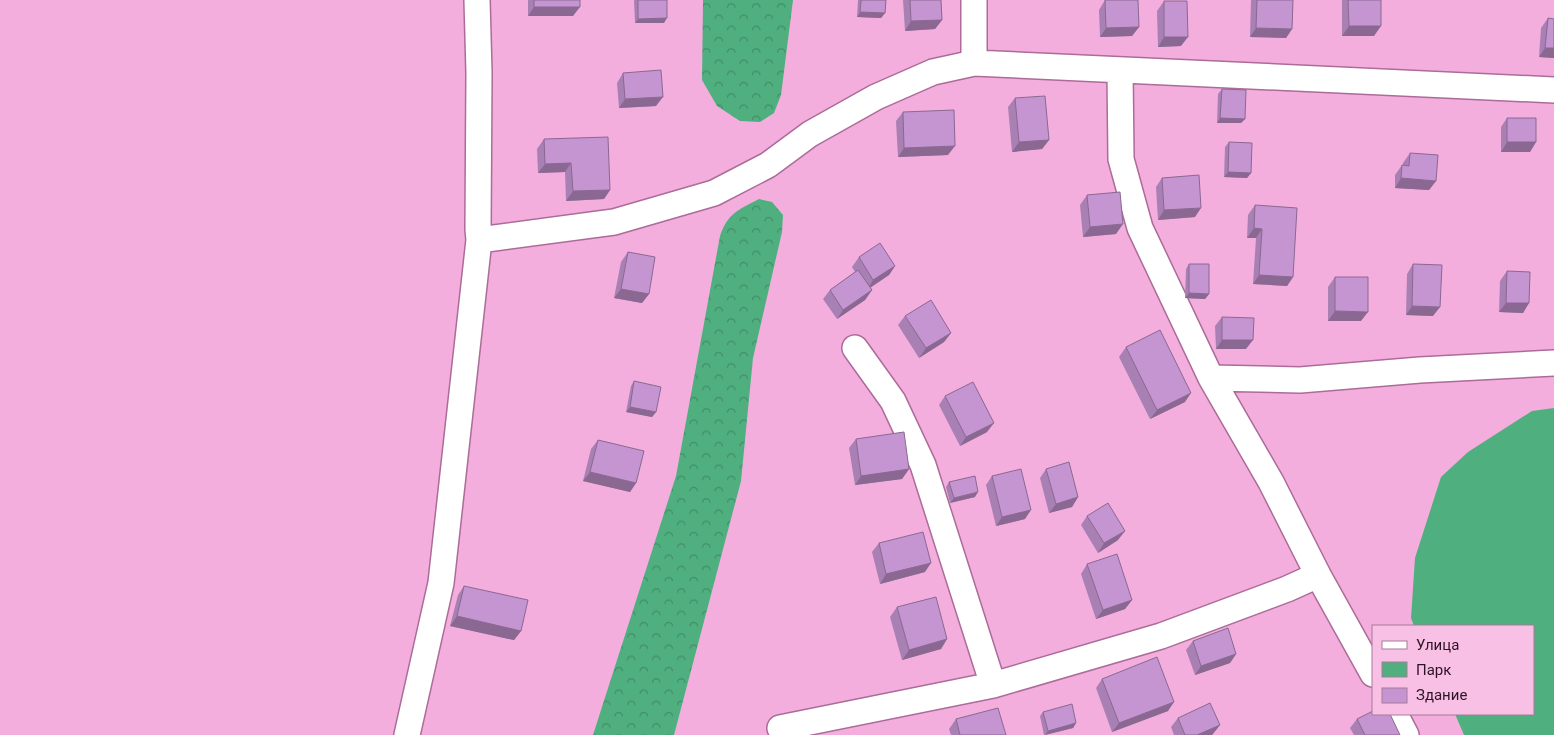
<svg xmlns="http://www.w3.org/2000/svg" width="1554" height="735" viewBox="0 0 1554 735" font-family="Roboto,sans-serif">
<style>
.green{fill:#4faf7f}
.forest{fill:url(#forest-crowns)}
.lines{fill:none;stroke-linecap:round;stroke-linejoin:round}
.minor-casing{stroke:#ac6c98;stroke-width:28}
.minor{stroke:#fff;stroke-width:25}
.wall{fill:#a980b4}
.shaded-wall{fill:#8a6892}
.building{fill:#c595d1;stroke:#8a6892}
</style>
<defs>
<pattern id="forest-crowns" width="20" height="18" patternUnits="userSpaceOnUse" patternTransform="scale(1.25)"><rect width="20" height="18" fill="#4faf7f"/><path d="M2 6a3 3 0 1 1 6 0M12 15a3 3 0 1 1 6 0" fill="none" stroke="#428d68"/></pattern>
</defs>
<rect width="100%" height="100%" fill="#f3aedd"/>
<path class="green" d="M1554,408V735H1464L1455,714H1533V626H1414L1411,618L1415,558L1441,477L1468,452L1532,411Z"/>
<path class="forest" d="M703,0H793L781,95L774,113L760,122L740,121L717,106L702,80Z
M759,199L772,202L783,215L782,232L753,358L741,481L674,735H593L676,476L720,236C728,213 738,210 759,199Z"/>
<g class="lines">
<g class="minor-casing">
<path id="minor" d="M974,63V0
M1120,70L1121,159L1140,228L1211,378L1271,482L1318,575L1373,674
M479,240L614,222L714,193L768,165L810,134L876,97L933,72L974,63L1554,90
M855,348L893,401L923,465L993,685
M1211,378L1300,380L1420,370L1554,363
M1395,714L1406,735
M780,728L993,685L1161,636L1287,589L1318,575
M407,735L441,583L479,240L478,229L479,73L477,0"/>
</g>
<use href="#minor" class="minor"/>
</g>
<path class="wall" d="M528,0H580L573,16H528Z
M634,0H667L664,23H635Z
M858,0H886L885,13L881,18L857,17Z
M903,0H941L942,20L935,29L905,31Z
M1105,0L1139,27L1132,36L1100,37L1099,10Z
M1251,0H1293L1292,29L1286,38L1250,37Z
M1342,0H1381L1374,36H1342Z
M1164,1L1181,46L1158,47L1157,11Z
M1548,18L1554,58L1539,57L1541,28Z
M623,73L656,106L619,108L617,83Z
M1222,89L1245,119L1241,123H1217L1218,94Z
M1015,98L1049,140L1042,149L1012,152L1008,107Z
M903,112L948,155L898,157L896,121Z
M1507,118L1536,142L1530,152H1501V127Z
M544,139L610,190L604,199L566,201L565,172L538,173L537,149Z
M1229,142L1251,173L1247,178L1224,177L1225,147Z
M1410,153L1436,181L1429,190L1395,188V175L1402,165H1403V163Z
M1162,178L1195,217L1158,220L1156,187Z
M1087,195L1116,234L1083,237L1080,205Z
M1255,205L1293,277L1287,286L1253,284L1256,238H1247L1248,215Z
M628,252L649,294L642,303L614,298L621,262Z
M859,257L895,266L889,275L870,287L872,290L865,300L837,319L823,299L830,290L855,272L852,267Z
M1189,264L1209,294L1205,299L1185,298L1186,269Z
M1413,264L1433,316L1406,315L1407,274Z
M1507,271L1529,303L1523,313L1499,312L1500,281Z
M1335,277L1361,321H1328V287Z
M905,316L951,333L944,342L919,358L898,325Z
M1222,317L1246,349H1216L1215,326Z
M1126,347L1185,402L1150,419L1119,357Z
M634,381L656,412L652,417L626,412L631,386Z
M945,396L987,432L960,446L939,405Z
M856,439L909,469L902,479L855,485L849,448Z
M598,440L636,483L630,492L583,481L591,449Z
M1046,469L1078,497L1072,507L1049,513L1040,478Z
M992,476L1025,519L996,526L986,485Z
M949,482L975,497L950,503L946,487Z
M1087,516L1118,540L1098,553L1081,525Z
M879,543L925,572L880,584L872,552Z
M1087,564L1132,600L1125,609L1096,619L1081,574Z
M464,586L521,631L514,640L450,626L458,595Z
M897,607L947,639L941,649L902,660L890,617Z
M1193,641L1236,654L1230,663L1195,675L1186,650Z
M1102,679L1168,711L1112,732L1096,688Z
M1043,712L1076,723L1073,728L1044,735L1040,716Z
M1178,718L1220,725L1212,735H1174L1171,727Z
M956,719L1006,735H951L949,729Z
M1357,719L1400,735H1354L1350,728Z"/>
<path class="shaded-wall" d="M534,7H580L573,16H528Z
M860,12L885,13L881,18L857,17Z
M667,18L664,23H635L638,19Z
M942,20L935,29L905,31L911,21Z
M1349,26H1381L1374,36H1342Z
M1139,27L1132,36L1100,37L1106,28Z
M1256,28L1292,29L1286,38L1250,37Z
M1164,37H1188L1181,46L1158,47Z
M1545,48H1554V58L1539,57Z
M663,97L656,106L619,108L625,99Z
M1220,118L1245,119L1241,123H1217Z
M1049,140L1042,149L1012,152L1019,142Z
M1507,142H1536L1530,152H1501Z
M955,146L948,155L898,157L904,148Z
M571,163L565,172L538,173L545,164Z
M1228,172L1251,173L1247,178L1224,177Z
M1401,178L1436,181L1429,190L1395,188Z
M610,190L604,199L566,201L573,191Z
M1201,208L1195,217L1158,220L1164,210Z
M1123,224L1116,234L1083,237L1090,227Z
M1254,228L1262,229L1256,238H1247Z
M895,266L889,275L867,290L873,280Z
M1259,275L1293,277L1287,286L1253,284Z
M621,289L649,294L642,303L614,298Z
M872,290L865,300L837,319L843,310Z
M1189,293L1209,294L1205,299L1185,298Z
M1506,303H1529L1523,313L1499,312Z
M1412,306L1440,307L1433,316L1406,315Z
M1335,311L1368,312L1361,321H1328Z
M951,333L944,342L919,358L926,348Z
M1222,340H1253L1246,349H1216Z
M1191,393L1185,402L1150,419L1157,410Z
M630,407L656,412L652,417L626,412Z
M994,423L987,432L960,446L966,437Z
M909,469L902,479L855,485L861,476Z
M590,472L636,483L630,492L583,481Z
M978,492L975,497L950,503L954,498Z
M1078,497L1072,507L1049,513L1056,504Z
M1031,510L1025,519L996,526L1002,517Z
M1125,531L1118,540L1098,553L1104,543Z
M931,563L925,572L880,584L886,574Z
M1132,600L1125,609L1096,619L1103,610Z
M457,616L521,631L514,640L450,626Z
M947,639L941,649L902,660L909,650Z
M1236,654L1230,663L1195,675L1201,666Z
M1174,702L1168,711L1112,732L1119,723Z
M1076,723L1073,728L1045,735L1048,731Z
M1220,725L1212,735H1197Z"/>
<path class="building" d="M534,0H580V7H534Z
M638,0H667V18L638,19Z
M861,0H886L885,13L860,12Z
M910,0H941L942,20L911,21Z
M1105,0H1138L1139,27L1106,28Z
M1257,0H1293L1292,29L1256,28Z
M1348,0H1381V26H1349Z
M1164,1H1187L1188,37H1164Z
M1548,18L1554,19V48H1545Z
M661,70L663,97L625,99L623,73Z
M1222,89L1246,90L1245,119L1220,118Z
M1045,96L1049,140L1019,142L1015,98Z
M954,110L955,146L904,148L903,112Z
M1507,118H1536V142H1507Z
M608,137L610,190L573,191L571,163L545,164L544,139Z
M1229,142L1252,143L1251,173L1228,172Z
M1410,153L1438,155L1436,181L1401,178L1402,165L1409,166Z
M1199,175L1201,208L1164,210L1162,178Z
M1120,192L1123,224L1090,227L1087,195Z
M1255,205L1297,208L1293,277L1259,275L1262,229L1254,228Z
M880,243L895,266L873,280L859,257Z
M628,252L655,257L649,294L621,289Z
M1189,264H1209V294L1189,293Z
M1413,264L1442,265L1440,307L1412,306Z
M858,270L872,290L843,310L830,290Z
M1507,271L1530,272L1529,303H1506Z
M1335,277H1368V312L1335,311Z
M931,300L951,333L926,348L905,316Z
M1222,317L1254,318L1253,340H1222Z
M1160,330L1191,393L1157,410L1126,347Z
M634,381L661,387L656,412L630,407Z
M973,382L994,423L966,437L945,396Z
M904,432L909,469L861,476L856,439Z
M598,440L644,451L636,483L590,472Z
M1069,462L1078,497L1056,504L1046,469Z
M1021,469L1031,510L1002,517L992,476Z
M975,476L978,492L954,498L949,482Z
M1108,503L1125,531L1104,543L1087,516Z
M923,532L931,563L886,574L879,543Z
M1117,554L1132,600L1103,610L1087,564Z
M464,586L528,600L521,631L457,616Z
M936,597L947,639L909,650L897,607Z
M1228,628L1236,654L1201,666L1193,641Z
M1157,657L1174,702L1119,723L1102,679Z
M1210,703L1220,725L1197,735H1185L1178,718Z
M1072,704L1076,723L1048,731L1043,712Z
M998,708L1006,735H960L956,719Z
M1373,711V714H1390L1400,735H1365L1357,719Z"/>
<rect x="1372" y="625" width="162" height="90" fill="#f8c0e5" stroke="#a77b99"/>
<rect x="1382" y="641" width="25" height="8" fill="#ffffff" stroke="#a77b99"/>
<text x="1416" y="650" font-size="15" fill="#2d1426">Улица</text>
<rect x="1382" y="662" width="25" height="15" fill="#4faf7f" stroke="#a77b99"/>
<text x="1416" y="675" font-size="15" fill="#2d1426">Парк</text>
<rect x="1382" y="688" width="25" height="15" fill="#c595d1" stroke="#a77b99"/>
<text x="1416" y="700" font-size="15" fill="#2d1426">Здание</text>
</svg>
